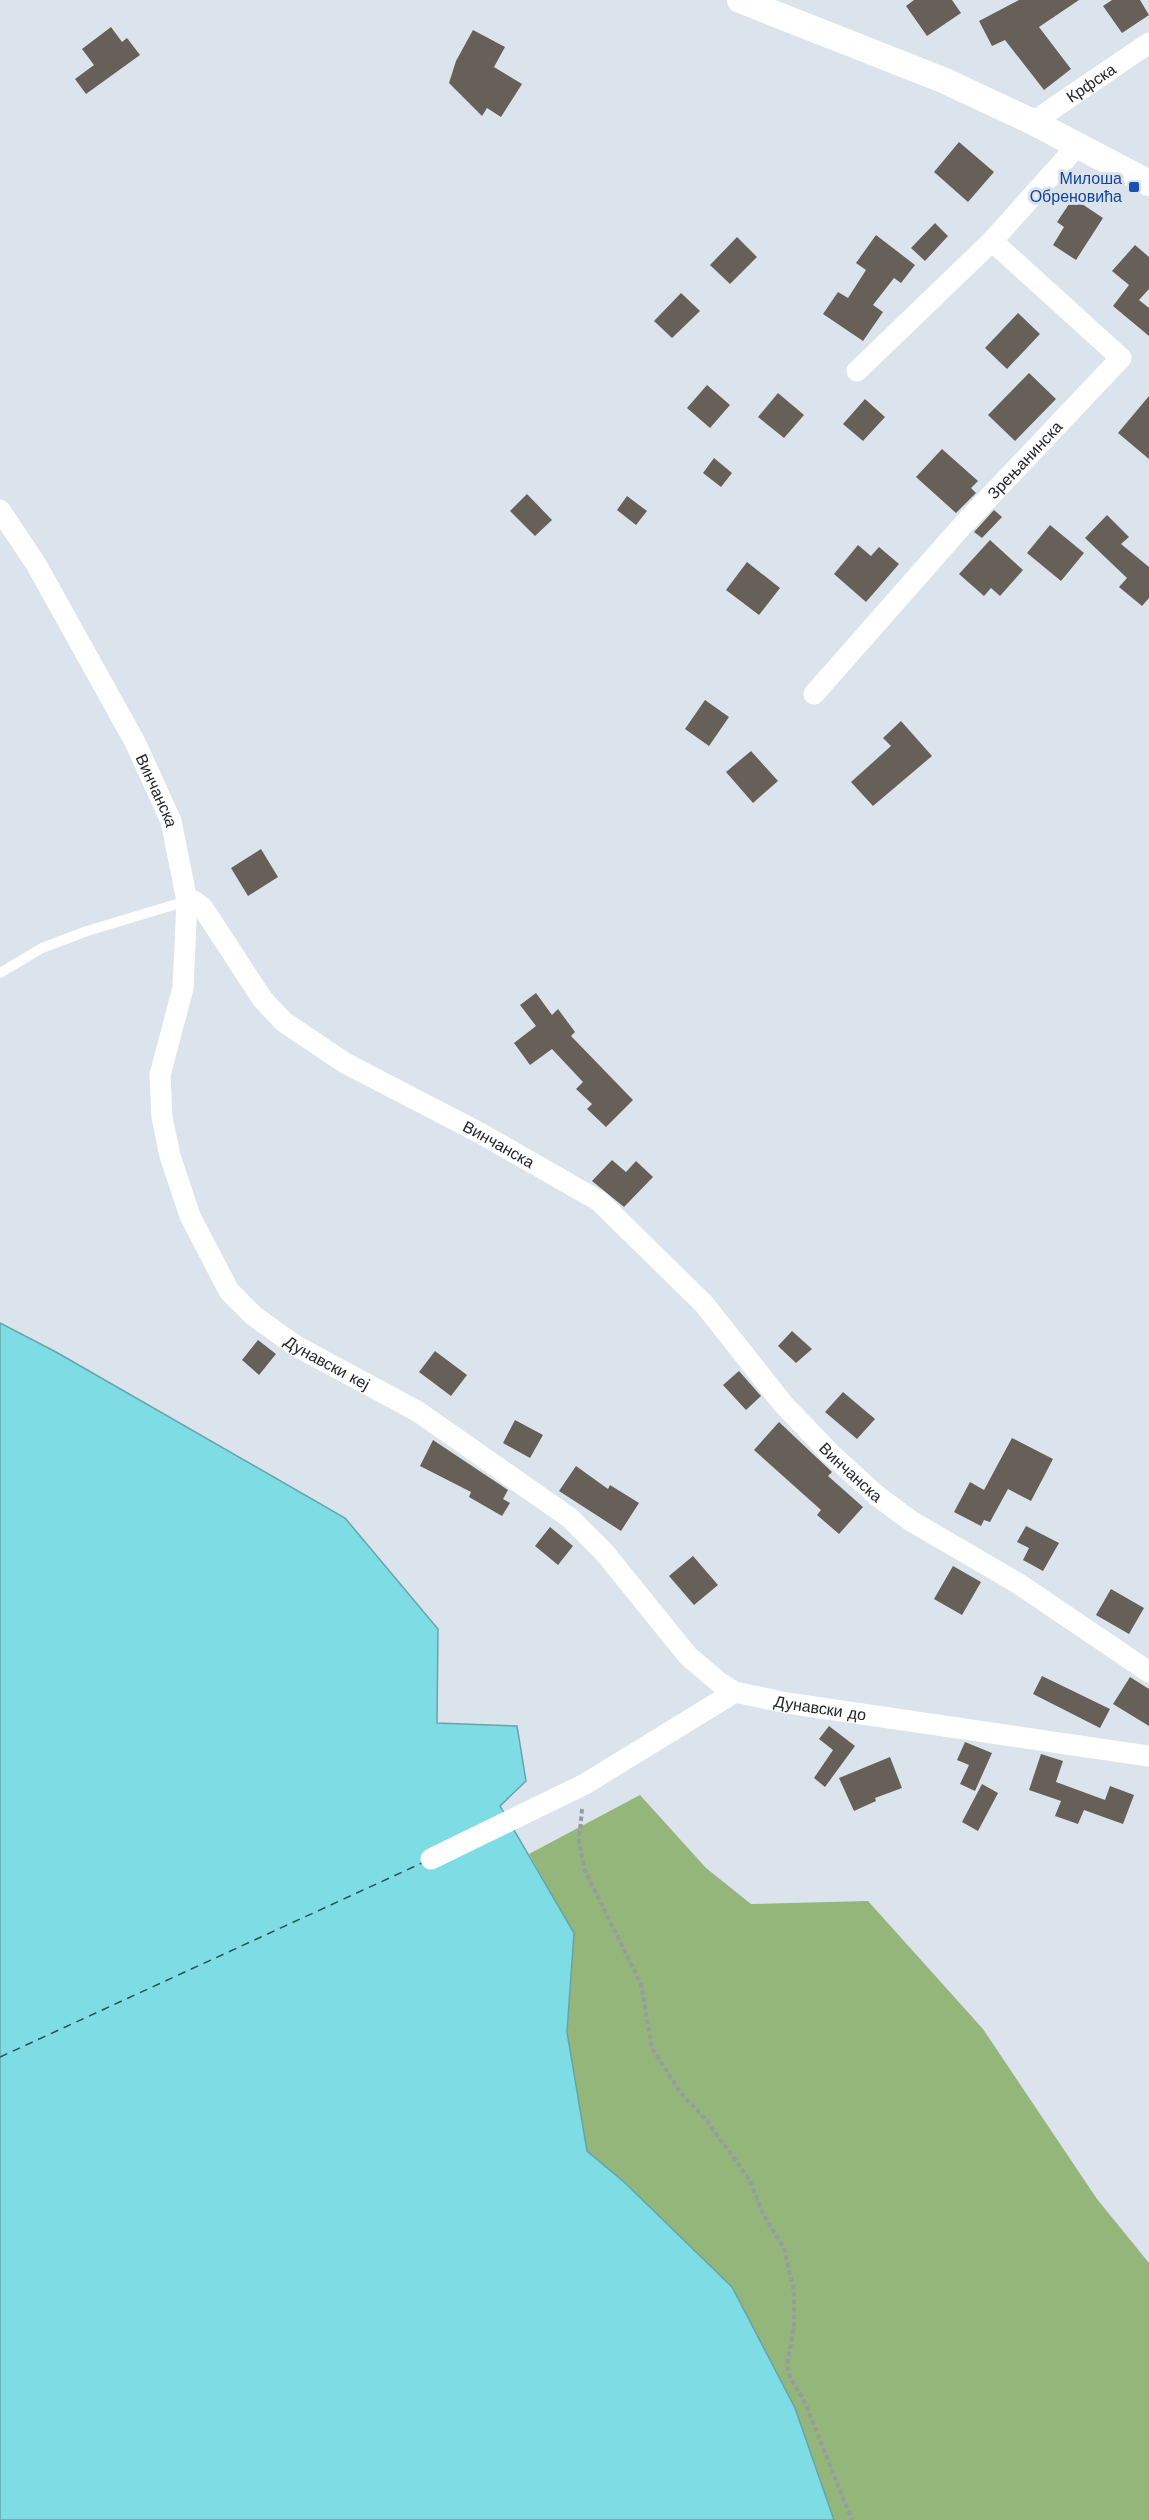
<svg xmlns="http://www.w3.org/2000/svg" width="1149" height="2520" viewBox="0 0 1149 2520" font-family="'Work Sans',sans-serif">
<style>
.forest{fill:#94b67a}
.water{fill:#7ddce4;stroke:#62a6ac;stroke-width:1.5}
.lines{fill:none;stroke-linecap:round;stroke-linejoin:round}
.ferry{stroke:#265255;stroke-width:1.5;stroke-dasharray:8 6;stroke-linecap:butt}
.building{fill:#666058}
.path{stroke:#959ca2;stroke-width:4;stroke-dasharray:4.5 3;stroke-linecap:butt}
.service{stroke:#fff;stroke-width:10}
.minor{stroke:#fff;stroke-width:21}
.tertiary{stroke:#fff;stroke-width:26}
.transit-dot{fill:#1a4fb4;stroke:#dbe4ec;stroke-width:2}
.labels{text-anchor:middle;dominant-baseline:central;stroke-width:6;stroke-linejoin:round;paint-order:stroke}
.street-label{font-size:16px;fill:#24272a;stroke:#dbe4ec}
.transit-label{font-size:16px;fill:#164399;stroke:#dbe4ec;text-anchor:end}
</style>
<rect width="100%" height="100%" fill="#dbe4ec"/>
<path class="forest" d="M640,1795L706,1868L751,1904L868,1901L983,2029L1097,2199L1149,2263V2520H831L587,2151L567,2032L574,1933L529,1854Z"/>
<path class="water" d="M0,1323L56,1352L345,1518L438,1629L437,1723L517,1726L526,1781L500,1806L574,1933L567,2032L587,2151L624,2182L732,2287L795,2408L834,2520H0Z"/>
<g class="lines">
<path class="ferry" d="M0,2057L422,1863"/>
</g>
<path class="building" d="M914,0H952L961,13L927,36L906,6Z
M1019,0H1079L1039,27L1071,69L1044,90L1005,40L992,46L979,21Z
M1112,0H1140L1149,15L1122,33L1103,6Z
M111,27L122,42L127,38L140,55L86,94L75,79L94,65L82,49Z
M473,30L505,47L494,67L522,84L501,117L487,108L482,116L449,83L456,61Z
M959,142L994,172L968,202L934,172Z
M1073,198L1103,218L1076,260L1053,245L1064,227L1057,222Z
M935,223L948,236L925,261L911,248Z
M876,235L915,265L901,283L894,278L873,305L883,312L863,341L823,314L838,292L848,298L866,270L856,263Z
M737,237L757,257L730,284L710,265Z
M1135,245L1149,257V289L1139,300L1149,308V336L1113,306L1129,285L1112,271Z
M681,293L700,311L672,338L654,321Z
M1018,313L1040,334L1007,369L985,348Z
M1029,373L1056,399L1015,441L988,415Z
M707,385L730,405L710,428L687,408Z
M778,393L804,415L784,438L758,417Z
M1149,396V459L1118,433Z
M865,399L885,417L863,441L843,424Z
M942,449L978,481L971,488L976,493L956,513L916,477Z
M714,458L732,473L721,487L703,473Z
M527,494L552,520L535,536L510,511Z
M627,496L647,511L636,525L617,510Z
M994,510L1002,517L982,538L974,532Z
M1107,515L1129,537L1121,544L1149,567V598L1142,606L1119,587L1127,578L1085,538Z
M1050,525L1084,553L1061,581L1027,553Z
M990,540L1023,570L1000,596L991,588L984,596L959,574Z
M858,545L871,556L879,547L899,564L866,602L834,574Z
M747,562L780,588L759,615L726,590Z
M705,700L729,717L709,746L685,729Z
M901,721L932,756L873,806L851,782L891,746L883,738Z
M751,751L778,781L753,803L726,772Z
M261,849L278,877L248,896L231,868Z
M536,993L552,1015L558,1009L575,1032L571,1036L633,1100L606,1127L587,1109L592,1104L576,1089L583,1082L552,1049L530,1065L514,1043L536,1026L520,1005Z
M612,1160L626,1172L636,1161L653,1177L624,1207L592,1181Z
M792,1331L812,1349L796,1363L778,1346Z
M258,1340L276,1354L259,1375L242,1360Z
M435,1351L467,1375L451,1396L419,1372Z
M739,1371L761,1396L746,1410L723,1385Z
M843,1392L875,1419L857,1439L825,1412Z
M515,1420L543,1435L530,1458L503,1443Z
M779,1422L832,1472L828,1476L863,1507L839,1534L817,1515L821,1510L754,1450Z
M1012,1438L1053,1459L1031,1501L1008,1489L990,1522L984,1520L981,1526L954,1512L970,1482L984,1490Z
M433,1440L508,1490L503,1499L510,1503L502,1516L469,1497L471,1492L420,1466Z
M576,1466L608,1489L610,1485L639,1503L621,1531L559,1491Z
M1026,1526L1059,1543L1043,1571L1023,1560L1029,1548L1017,1542Z
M550,1527L573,1546L558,1565L535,1546Z
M693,1556L718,1585L694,1605L669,1576Z
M953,1566L981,1582L962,1615L934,1599Z
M1111,1589L1144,1608L1129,1634L1096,1615Z
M1042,1676L1110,1709L1100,1728L1033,1694Z
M1130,1677L1149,1689V1726L1113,1704Z
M829,1726L855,1746L825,1787L814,1778L833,1750L819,1739Z
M965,1742L992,1753L975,1791L960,1784L969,1765L957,1760Z
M1041,1754L1063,1761L1056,1782L1105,1800L1110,1786L1134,1795L1123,1824L1084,1810L1078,1824L1055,1816L1061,1801L1029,1790Z
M890,1757L902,1788L875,1798L876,1801L854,1811L839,1778Z
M982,1784L998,1793L978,1831L962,1822Z"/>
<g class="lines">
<path class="path" d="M582,1809L579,1842L585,1871L641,1984L652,2048L680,2092L707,2121L749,2179L763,2214L784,2248L794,2292V2327L787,2365L790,2378L803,2398L852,2520"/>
<path class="service" d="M0,973L42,948L87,931L187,901"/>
<g class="minor">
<path id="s1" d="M1033,122L1149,43"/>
<path d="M857,371L992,241L1078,145"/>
<path id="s2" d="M0,510L36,564L135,742L171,821L187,901L183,988L160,1075L162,1117L170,1156L190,1216L229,1291L254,1316L296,1346L417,1411L570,1518L604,1552L688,1656L720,1683L735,1692"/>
<path id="s3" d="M814,694L962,526L1121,358L992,241"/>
<path id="s4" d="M187,901H194L203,908L263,1000L284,1022L345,1063L480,1133L599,1201L704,1304L784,1405L831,1454L876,1495L911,1521L1019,1584L1149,1672"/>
<path id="s5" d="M431,1859L585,1784L735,1692L787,1703L1149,1756"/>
</g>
<path class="tertiary" d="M740,0L943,80L1033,122L1149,183"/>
</g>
<rect class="transit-dot" x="1128" y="181" width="12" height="12" rx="3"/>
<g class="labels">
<g class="street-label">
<text stroke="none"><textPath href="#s1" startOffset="70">Крфска</textPath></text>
<text stroke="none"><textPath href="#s3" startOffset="315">Зрењанинска</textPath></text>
<text stroke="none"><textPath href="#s2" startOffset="322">Винчанска</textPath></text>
<text stroke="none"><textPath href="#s4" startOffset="406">Винчанска</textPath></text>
<text stroke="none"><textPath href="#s2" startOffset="966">Дунавски кеј</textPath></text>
<text stroke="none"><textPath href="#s4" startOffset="892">Винчанска</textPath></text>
<text stroke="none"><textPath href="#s5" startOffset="434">Дунавски до</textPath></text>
</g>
<g class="transit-label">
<text x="1122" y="178">Милоша<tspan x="1122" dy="18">Обреновића</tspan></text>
</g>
</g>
</svg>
